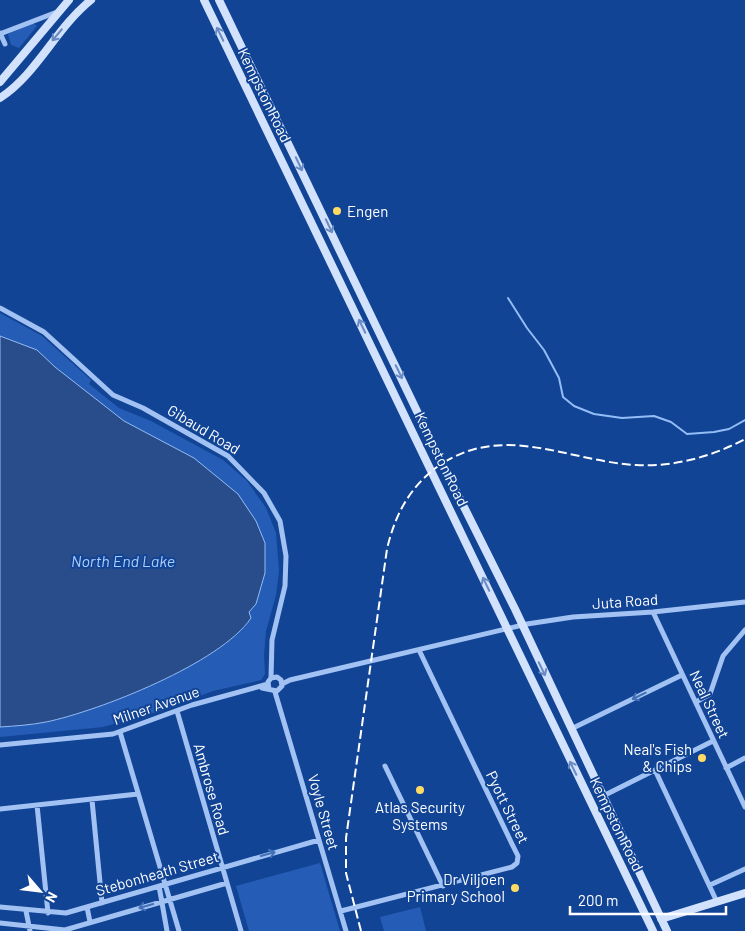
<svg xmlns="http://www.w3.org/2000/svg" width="745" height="931" viewBox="0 0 745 931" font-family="Barlow,sans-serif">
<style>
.green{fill:#255db6}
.water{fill:#294d8a;stroke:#94bcf6}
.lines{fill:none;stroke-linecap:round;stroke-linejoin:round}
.stream{stroke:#94bcf6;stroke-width:2}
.street{stroke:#a2c2f3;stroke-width:5}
.secondary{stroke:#d2e2fd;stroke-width:8}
.rail{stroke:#fff;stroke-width:2;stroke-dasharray:9 4;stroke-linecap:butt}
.oneway{stroke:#688bc4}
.oneway2{stroke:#4470b7}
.poi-dot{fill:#ffdb64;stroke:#124496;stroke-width:2}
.labels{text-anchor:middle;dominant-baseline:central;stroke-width:4;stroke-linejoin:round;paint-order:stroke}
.street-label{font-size:15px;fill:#fff;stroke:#124496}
.poi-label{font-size:15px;fill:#fff;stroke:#124496;text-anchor:end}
.water-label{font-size:16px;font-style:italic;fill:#afcdfa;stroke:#124496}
</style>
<rect width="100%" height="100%" fill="#124496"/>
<path class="green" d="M33,23L37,26L19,48L11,45L8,34Z
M0,313L42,336L91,380L89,384L119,408L151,421L223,460L247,481L266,508L276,533L279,571L276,595L266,631L264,655L265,674L261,680L213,691L163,710L103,727L0,737V727C15,726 31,725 46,722C99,711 221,663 251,618L194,458L124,421L55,367L37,350L0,336Z
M320,863L340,931H249L236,886Z
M420,907L426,931H384L380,917Z"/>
<path class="water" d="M0,336L37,350L55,367L124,421L194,458L238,494L256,521L265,543V573L256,604L249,612L251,618C221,663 99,711 46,722C31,725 15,726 0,727Z"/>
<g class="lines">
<path class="stream" d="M508,298L527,328L544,350L559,378L563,397L574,406L594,414L622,418L654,416L671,422L687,434L714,432L729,429L745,420"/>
<path class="street" d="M0,33L5,44
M0,34L57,12
M0,308L44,332L113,395L143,408L228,456L264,493L280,521L286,556L285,586L272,640L271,678
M653,612L745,807
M282,684L290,680L527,624L573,617L653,612L745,602
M262,688L277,691L282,686L281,680L277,677L271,678L268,682L269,689
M275,692L346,931
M696,702L710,694L723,656L745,630
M177,711L241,931
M571,729L682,675
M120,732L179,931
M0,745L113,734L192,705L268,684
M385,766L443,886
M726,768L745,758
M655,770L717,902
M603,796L713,741
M92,800L102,903
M37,805L48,913
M0,809L138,794
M710,885L745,869
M159,886L167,931
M0,907L66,913L319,840
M87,907L90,922
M26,911L30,931
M341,911L512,867L517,863L518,856L512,844L419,650
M0,923L65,930L227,883"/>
<path class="secondary" d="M204,0L653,931
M219,0L440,459L515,609L667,931
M0,82L69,0
M0,98C37,74 56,28 91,0
M661,919L745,893"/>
<path class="rail" d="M361,931L346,873V838L387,549C395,515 409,488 437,467C502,421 566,461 636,465C674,467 711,457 745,439"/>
</g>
<defs><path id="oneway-shaft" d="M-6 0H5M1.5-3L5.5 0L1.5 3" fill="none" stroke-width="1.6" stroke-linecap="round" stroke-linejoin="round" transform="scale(1.25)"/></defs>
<g class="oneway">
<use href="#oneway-shaft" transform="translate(220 34) rotate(-116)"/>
<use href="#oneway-shaft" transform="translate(57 35) rotate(130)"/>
<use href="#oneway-shaft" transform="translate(299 164) rotate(65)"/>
<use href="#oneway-shaft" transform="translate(329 226) rotate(65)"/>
<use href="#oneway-shaft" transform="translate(362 326) rotate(-116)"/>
<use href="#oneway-shaft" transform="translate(399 372) rotate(64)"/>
<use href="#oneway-shaft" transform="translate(486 584) rotate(-116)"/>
<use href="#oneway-shaft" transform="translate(542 669) rotate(64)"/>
<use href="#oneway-shaft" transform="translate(573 768) rotate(-116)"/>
</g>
<g class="oneway2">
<use href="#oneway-shaft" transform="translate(639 696) rotate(154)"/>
<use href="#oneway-shaft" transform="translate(268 854) rotate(-16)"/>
<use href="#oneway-shaft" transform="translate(146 906) rotate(164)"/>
</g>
<g class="poi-dot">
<circle cx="337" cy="211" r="5"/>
<circle cx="702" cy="758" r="5"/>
<circle cx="420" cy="790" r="5"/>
<circle cx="515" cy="888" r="5"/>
</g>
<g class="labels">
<g class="street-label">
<text transform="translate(265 95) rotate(64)">Kempston Road</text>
<text transform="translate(204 429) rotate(31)">Gibaud Road</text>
<text transform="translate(442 459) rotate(64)">Kempston Road</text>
<text transform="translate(625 601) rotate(-4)">Juta Road</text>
<text transform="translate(710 704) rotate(65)">Neal Street</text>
<text transform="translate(156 705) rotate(-19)">Milner Avenue</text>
<text transform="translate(212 789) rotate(74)">Ambrose Road</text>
<text transform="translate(508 807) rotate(64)">Pyott Street</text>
<text transform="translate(324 812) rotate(74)">Voyle Street</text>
<text transform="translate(617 824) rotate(64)">Kempston Road</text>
<text transform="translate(157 873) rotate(-16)">Stebonheath Street</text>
</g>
<g class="poi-label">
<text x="347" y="211" text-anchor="start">Engen</text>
<text x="692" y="749">Neal's Fish<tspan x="692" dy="17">&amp; Chips</tspan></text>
<text x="420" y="807" text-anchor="middle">Atlas Security<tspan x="420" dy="17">Systems</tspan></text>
<text x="505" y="879">Dr Viljoen<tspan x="505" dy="17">Primary School</tspan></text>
</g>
<g class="water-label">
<text x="123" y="560">North End Lake</text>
</g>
</g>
<g transform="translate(40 891) rotate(118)" stroke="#124496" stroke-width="4" paint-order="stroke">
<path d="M0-4L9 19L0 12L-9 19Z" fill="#ffffff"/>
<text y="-8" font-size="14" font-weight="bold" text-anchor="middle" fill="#ffffff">N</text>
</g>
<path d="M570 906v8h156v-8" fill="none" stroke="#ffffff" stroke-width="2.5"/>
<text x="578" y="906" font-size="15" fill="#ffffff" stroke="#124496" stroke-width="4" paint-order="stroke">200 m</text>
</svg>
